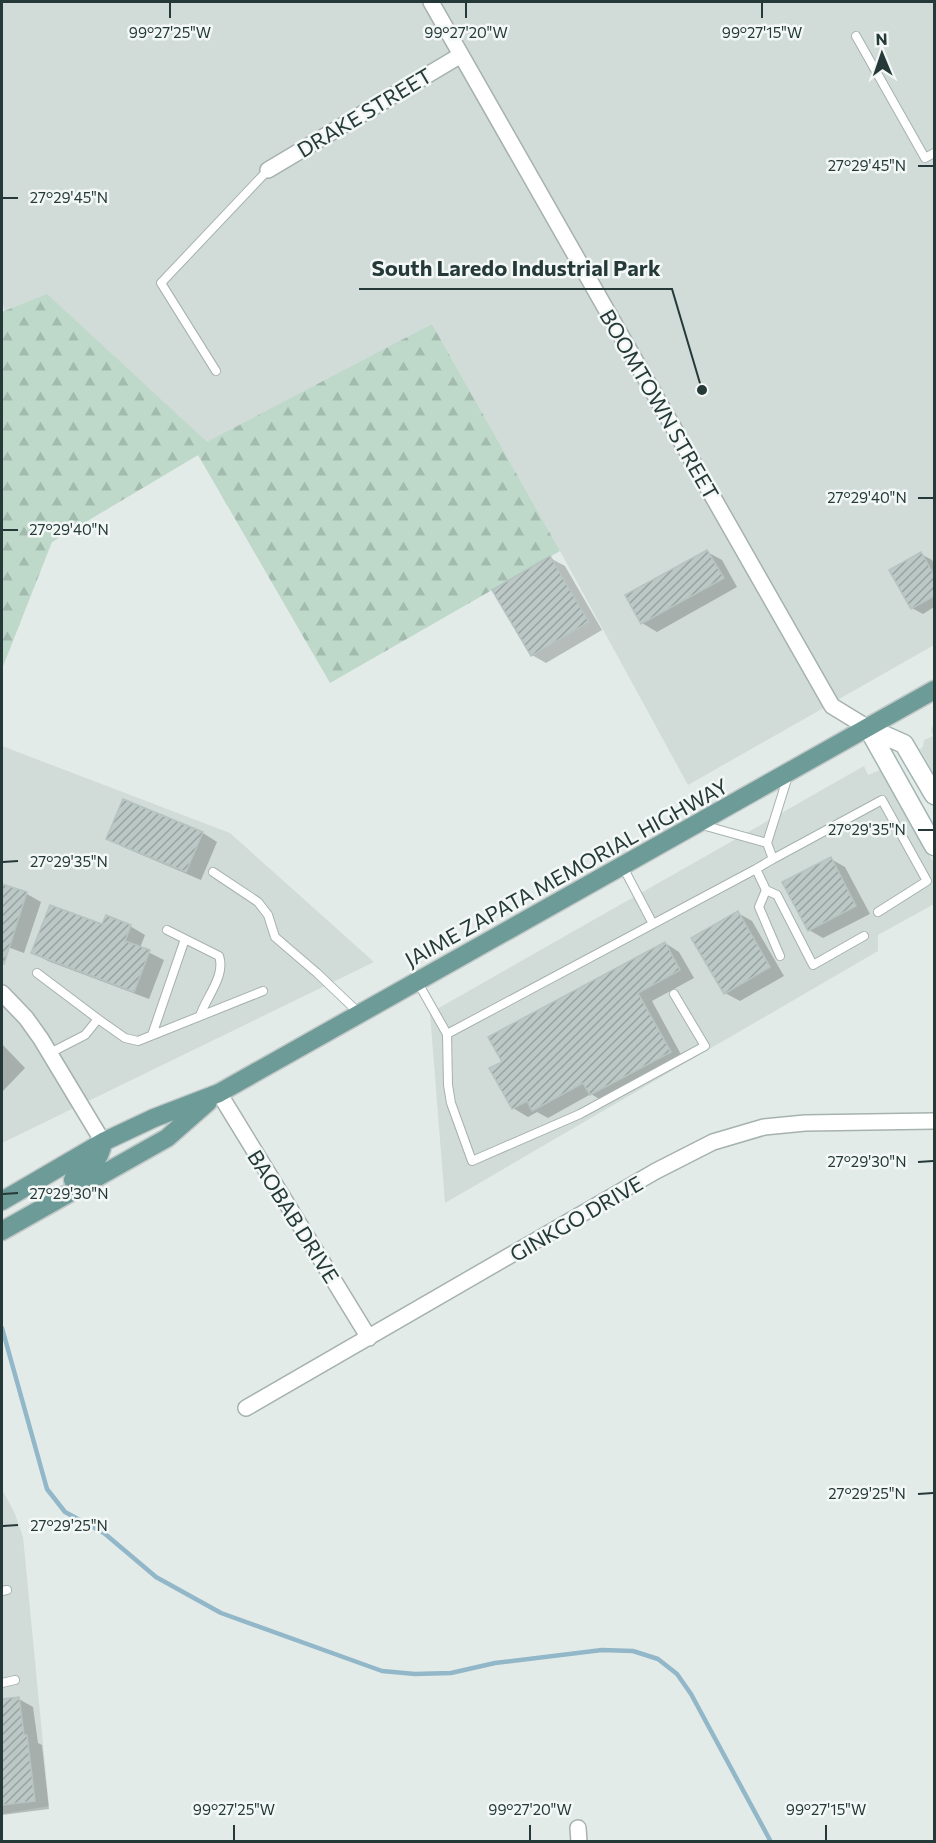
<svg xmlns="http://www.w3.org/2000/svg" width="936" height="1843" viewBox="0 0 936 1843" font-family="Commissioner,sans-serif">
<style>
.built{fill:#d1dbd8}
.forest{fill:url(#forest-firs)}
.shadow{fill:#0003}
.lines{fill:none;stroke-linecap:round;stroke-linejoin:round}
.stream{stroke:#91b7c9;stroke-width:4.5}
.building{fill:url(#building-hatch);stroke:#b6c4c1;stroke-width:1.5}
.lane-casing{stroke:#a6b2b0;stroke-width:10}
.street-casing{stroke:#a6b2b0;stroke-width:18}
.secondary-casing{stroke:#a3b5b2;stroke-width:21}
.primary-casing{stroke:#c2c8c7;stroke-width:21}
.lane{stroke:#fff;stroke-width:8}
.street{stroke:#fff;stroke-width:15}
.secondary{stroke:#fff;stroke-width:18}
.primary{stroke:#6d9b97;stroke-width:18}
.ticks{fill:none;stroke:#253a38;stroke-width:2}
.labels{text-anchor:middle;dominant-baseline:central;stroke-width:5;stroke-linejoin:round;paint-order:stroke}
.street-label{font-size:21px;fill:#253a38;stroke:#f3f8f6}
.ticks-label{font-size:15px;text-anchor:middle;fill:#253a38;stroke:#f3f8f6;stroke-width:5;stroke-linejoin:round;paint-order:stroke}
.leader{fill:none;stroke:#253a38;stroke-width:2}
.callout-dot{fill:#253a38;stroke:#f3f8f6;stroke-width:2}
.callout-label{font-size:22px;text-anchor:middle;font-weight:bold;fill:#253a38;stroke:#f3f8f6;stroke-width:5;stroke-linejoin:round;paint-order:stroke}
</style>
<defs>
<pattern id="forest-firs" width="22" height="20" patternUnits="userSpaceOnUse" patternTransform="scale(1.5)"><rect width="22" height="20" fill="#bed9ca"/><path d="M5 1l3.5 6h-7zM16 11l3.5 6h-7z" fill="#a3bbae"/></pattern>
<pattern id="building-hatch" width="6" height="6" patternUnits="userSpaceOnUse" patternTransform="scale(1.5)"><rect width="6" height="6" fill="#bbc8c5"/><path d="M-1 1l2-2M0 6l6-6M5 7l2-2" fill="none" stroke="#98a3a1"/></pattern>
</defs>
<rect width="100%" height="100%" fill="#e3ebe9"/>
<path class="built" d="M2,2H934V645L688,785L560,551L432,324L198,455L52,542L2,299Z
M933,725H934V774L920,749L923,747L924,740L933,736L931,730Z
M2,746L230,833L374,962L2,1143Z
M864,766L868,775L880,770L934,863V904L878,935V951L445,1203L430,1013Z
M2,1489L15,1514L23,1537L49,1806L2,1814Z"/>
<path class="forest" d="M47,294L207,442L432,324L560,551L330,683L198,455L52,542L2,669V312Z"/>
<path class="shadow" d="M707,552L722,560L737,587L657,632L642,623Z
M921,554L932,560L934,564V607L923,614L912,608Z
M550,558L565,566L602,630L546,663L532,655Z
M124,801L203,833L217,842L201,880L123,847L108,839Z
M831,859L845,867L870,914L823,938L809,930Z
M2,886L27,894L41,902L24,953L2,945Z
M738,913L752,921L784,976L740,1001L725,993Z
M103,926H130L145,935L140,948L164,960L149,999L48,961L33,953Z
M665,943L679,952L694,978L652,1001L684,1060L606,1103L591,1094L548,1118L537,1112L528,1117L513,1108L504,1062Z
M2,1044L25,1068L2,1092Z
M19,1699L33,1707L38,1743L42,1745L49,1809L2,1815V1701Z"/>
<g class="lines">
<path class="stream" d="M2,1328L47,1489L65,1512L104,1533L156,1577L221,1613L382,1671L415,1674L451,1673L495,1663L602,1650L633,1651L658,1659L677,1674L691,1694L771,1842"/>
</g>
<path class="building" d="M707,550L724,578L641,624L625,595Z
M921,552L934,575V596L911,609L889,570Z
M550,556L589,622L531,656L492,590Z
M123,799L203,832L186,872L106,839Z
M831,857L856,906L808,931L782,882Z
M2,884L27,892L4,964L2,963Z
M50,905L102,924L106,915L131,925L125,941L150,950L134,992L31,953Z
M738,911L770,967L724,994L691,938Z
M665,942L680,970L638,993L671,1052L590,1095L583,1083L532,1111L527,1101L512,1109L489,1068L502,1062L488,1037Z
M19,1697L24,1735H27L35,1801L2,1805V1699Z"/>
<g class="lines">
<g class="lane-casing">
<path id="lane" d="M856,36L925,158L934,153
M216,371L161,283L268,170
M702,825L767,843
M773,859L882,800L927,881L878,912
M623,867L653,924
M756,869L766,890L759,907L780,956
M213,872L258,902L268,915L275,937L317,973L359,1013
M766,890L777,895L813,965L864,936
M167,930L185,939
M37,973L98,1019
M417,981L447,1034L756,869L773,859L767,843L788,776
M447,1034L448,1085L451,1103L472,1161L580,1114L705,1046L674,994
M152,1035L185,939L219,956C226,976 206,997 200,1016
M50,1053L85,1035L98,1019L125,1038L138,1041L263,991
M2,1591L7,1590
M2,1683L15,1680"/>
</g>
<g class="street-casing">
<path id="street" d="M431,2L832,706L868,728
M268,170L461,55
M2,993L26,1018L41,1039L103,1142
M219,1093L369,1338
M246,1408L656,1171L713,1142L764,1127L805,1123L934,1121
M578,1828L579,1842"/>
</g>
<g class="secondary-casing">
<path id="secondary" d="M868,728L934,846
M868,728L904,744L934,795"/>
</g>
<g class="primary-casing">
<path id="primary" d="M73,1180C89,1170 100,1161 103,1142
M2,1201L103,1142L154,1118L219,1093L934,690
M2,1231L167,1138L208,1102"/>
</g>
<use href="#lane" class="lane"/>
<use href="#street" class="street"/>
<use href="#secondary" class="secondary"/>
<use href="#primary" class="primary"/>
</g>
<path class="ticks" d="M170,3V18M466,3V18M762,3V18M918,166H933M3,198H18M918,498H933M3,530H18M918,830H933M3,862L18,861M918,1162L933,1161M3,1194L18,1193M918,1494L933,1493M3,1526L18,1525M234,1825V1840M530,1825V1840M826,1825V1840"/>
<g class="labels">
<g class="street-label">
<text transform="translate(364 112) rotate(-31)">DRAKE STREET</text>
<text transform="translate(660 404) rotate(60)">BOOMTOWN STREET</text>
<text transform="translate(566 872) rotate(-29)">JAIME ZAPATA MEMORIAL HIGHWAY</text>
<text transform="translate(294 1216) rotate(58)">BAOBAB DRIVE</text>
<text transform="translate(576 1218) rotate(-30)">GINKGO DRIVE</text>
</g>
</g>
<g class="ticks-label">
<text x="170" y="38">99°27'25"W</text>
<text x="466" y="38">99°27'20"W</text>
<text x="762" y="38">99°27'15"W</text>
<text x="867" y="171">27°29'45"N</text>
<text x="69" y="203">27°29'45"N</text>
<text x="867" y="503">27°29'40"N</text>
<text x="69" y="535">27°29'40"N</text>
<text x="867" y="835">27°29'35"N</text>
<text x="69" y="867">27°29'35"N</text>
<text x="867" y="1167">27°29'30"N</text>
<text x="69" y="1199">27°29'30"N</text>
<text x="867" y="1499">27°29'25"N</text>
<text x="69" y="1531">27°29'25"N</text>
<text x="234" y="1815">99°27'25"W</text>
<text x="530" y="1815">99°27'20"W</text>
<text x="826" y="1815">99°27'15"W</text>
</g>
<path class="leader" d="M702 390L672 289H359"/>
<circle class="callout-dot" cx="702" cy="390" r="6"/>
<g class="callout-label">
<text x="516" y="276">South Laredo Industrial Park</text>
</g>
<rect width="936" height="1843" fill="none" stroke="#253a38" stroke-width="6"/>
<g transform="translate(882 54) rotate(358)" stroke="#f3f8f6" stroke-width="4.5" paint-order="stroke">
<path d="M0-4.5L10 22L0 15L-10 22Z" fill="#253a38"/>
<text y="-9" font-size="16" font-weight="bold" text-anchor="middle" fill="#253a38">N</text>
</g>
</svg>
